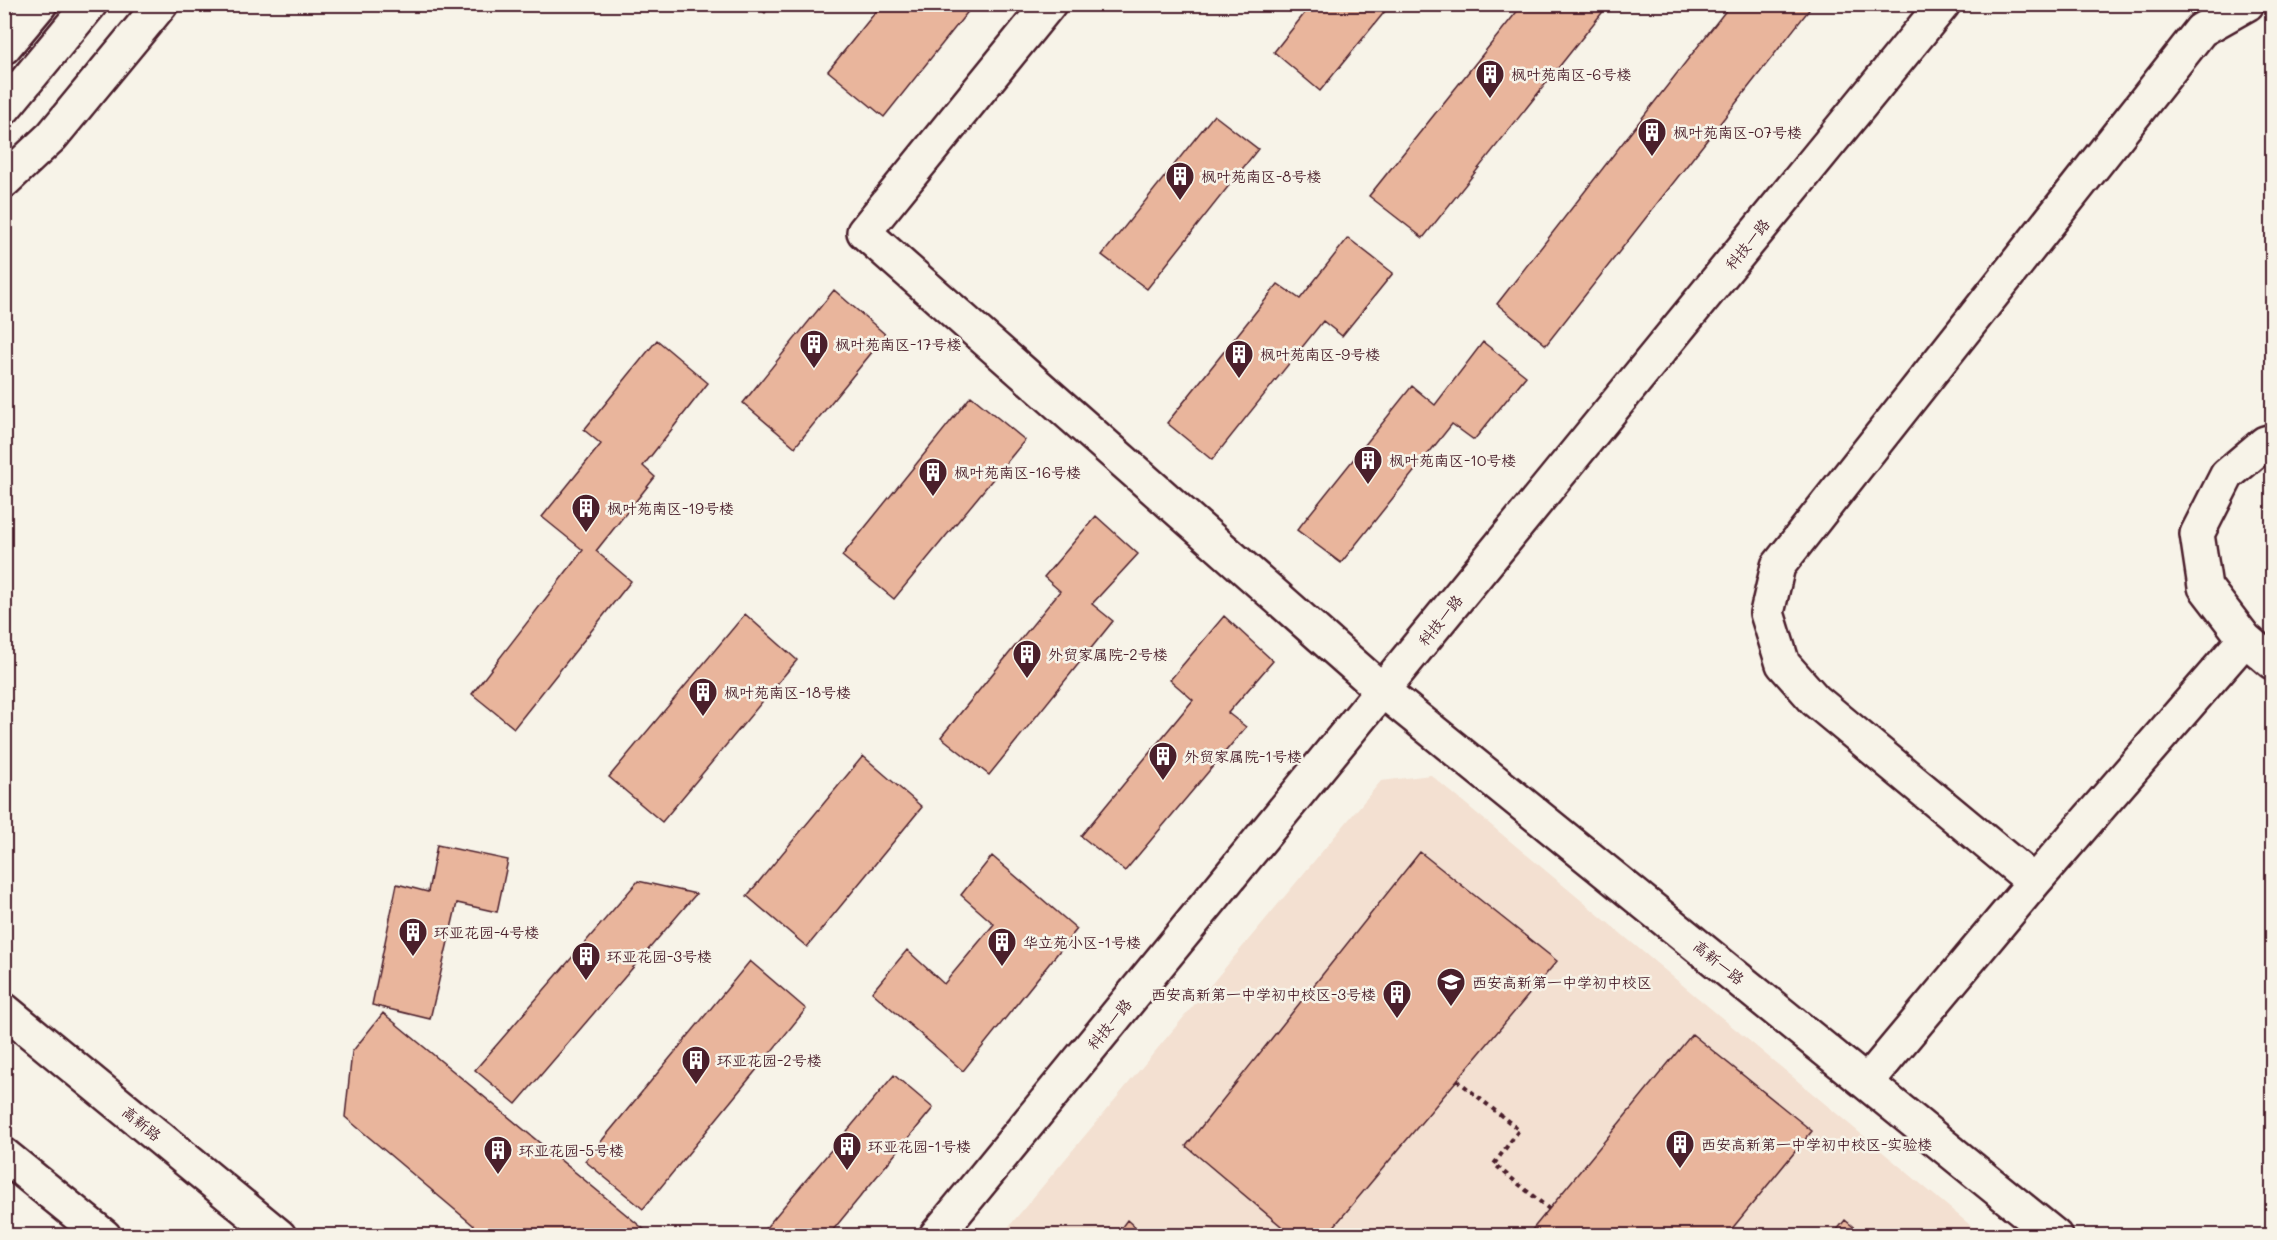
<svg xmlns="http://www.w3.org/2000/svg" width="2277" height="1240" viewBox="0 0 2277 1240" font-family="Mali,'LXGW WenKai TC',sans-serif">
<style>
.built{fill:#f3e0d1}
.building{fill:#e9b59c;stroke:#4a1f2b;stroke-width:1.5}
.lines{fill:none;stroke-linecap:round;stroke-linejoin:round}
.minor-casing{stroke:#4a1f2b;stroke-width:38}
.tertiary-casing{stroke:#4a1f2b;stroke-width:38}
.secondary-casing{stroke:#4a1f2b;stroke-width:38}
.path{stroke:#4a1f2b;stroke-width:4;stroke-dasharray:4.5 4.5;stroke-linecap:butt}
.minor{stroke:#f7f3e8;stroke-width:33}
.tertiary{stroke:#f7f3e8;stroke-width:33}
.secondary{stroke:#f7f3e8;stroke-width:33}
.labels{text-anchor:middle;dominant-baseline:central;stroke-width:5;stroke-linejoin:round;paint-order:stroke}
.poi-label{font-size:15px;fill:#4a1f2b;stroke:#f7f3e8;text-anchor:start}
.street-label{font-size:15px;fill:#4a1f2b;stroke:#f7f3e8}
</style>
<rect width="100%" height="100%" fill="#f7f3e8"/>
<filter id="ink" filterUnits="userSpaceOnUse"><feTurbulence type="fractalNoise" baseFrequency=".0167" numOctaves="2"/><feDisplacementMap in="SourceGraphic" scale="12" xChannelSelector="R" yChannelSelector="G"/><feConvolveMatrix kernelMatrix="1 2 1 2 8 2 1 2 1" color-interpolation-filters="sRGB"/></filter>
<g filter="url(#ink)">
<path class="built" d="M1431,775L1982,1235L1001,1236L1381,781Z"/>
<path class="building" d="M754,4H772L765,13Z
M882,4H974L884,117L828,71Z
M1312,4H1391L1320,91L1274,52Z
M1523,4H1609L1423,238L1369,196Z
M1731,4H1801L1809,10L1546,345L1497,304Z
M1214,115L1258,149L1147,289L1102,255Z
M1348,238L1393,273L1342,336L1323,321L1212,460L1167,423L1278,284L1300,299Z
M834,290L886,335L795,447L743,403Z
M657,340L708,383L643,466L655,477L596,551L631,581L514,728L472,694L583,550L542,517L601,444L584,430Z
M1483,342L1526,376L1474,440L1452,424L1341,563L1297,530L1412,386L1435,405Z
M971,396L1025,440L894,599L842,556Z
M1096,516L1138,554L1092,604L1113,621L989,775L941,737L1060,591L1044,577Z
M745,614L797,660L662,822L609,777Z
M1224,616L1273,661L1228,713L1246,727L1125,871L1081,836L1193,700L1170,680Z
M863,756L922,807L807,947L747,896Z
M437,845L508,860L497,912L457,903L430,1019L372,1005L397,884L428,892Z
M1420,852L1557,961L1326,1236H1293L1186,1146Z
M992,856L1077,929L963,1071L872,992L907,950L944,984L994,924L961,895Z
M638,881L696,894L516,1104L475,1070Z
M750,961L806,1009L643,1209L585,1161Z
M383,1013L652,1236H486L345,1117L352,1052Z
M1692,1034L1812,1131L1726,1236H1527Z
M894,1075L933,1108L828,1236H759Z
M1127,1220L1145,1236H1115Z
M1845,1220L1864,1236H1832Z"/>
<g class="lines">
<g class="minor-casing">
<path id="minor" d="M1049,4L864,232L1382,690
M2272,441L2265,443L2227,475L2197,534L2205,587L2245,639L2272,662
M2034,882L1815,700L1783,664L1767,613L1778,566L2201,30L2247,4
M1867,1082L2034,882L2245,639"/>
</g>
<g class="tertiary-casing">
<path id="tertiary" d="M4,181L52,136L161,4
M1382,690L2055,1236
M936,1236L1943,4"/>
</g>
<g class="secondary-casing">
<path id="secondary" d="M4,47L40,4
M4,108L90,4
M4,1010L279,1236
M4,1155L104,1236"/>
</g>
<path class="path" d="M1457,1080L1519,1130L1494,1164L1549,1209"/>
<use href="#minor" class="minor"/>
<use href="#tertiary" class="tertiary"/>
<use href="#secondary" class="secondary"/>
</g>
</g>
<defs>
<g id="building-pin" transform="scale(1.5)"><path d="M0 17L-7.5 6A9.5 9.5 0 1 1 7.5 6Z" fill="#4a1f2b" stroke="#f7f3e8"/><path d="M-4-6H4V6H1V3H-1V6H-4ZM-2.5-4.3h1.7v1.8h-1.7ZM.8-4.3h1.7v1.8H.8ZM-2.5-1h1.7V.8h-1.7ZM.8-1h1.7V.8H.8Z" fill="#fff"/></g>
<g id="school-pin" transform="scale(1.5)"><path d="M0 17L-7.5 6A9.5 9.5 0 1 1 7.5 6Z" fill="#4a1f2b" stroke="#f7f3e8"/><path d="M0-5L7-2L0 1L-7-2ZM-4 1L0 2.5L4 1V4Q0 6-4 4Z" fill="#fff"/></g>
</defs>
<g fill-rule="evenodd">
<use href="#building-pin" x="1490" y="74"/>
<use href="#building-pin" x="1652" y="132"/>
<use href="#building-pin" x="1180" y="176"/>
<use href="#building-pin" x="814" y="344"/>
<use href="#building-pin" x="1239" y="354"/>
<use href="#building-pin" x="1368" y="460"/>
<use href="#building-pin" x="933" y="472"/>
<use href="#building-pin" x="586" y="508"/>
<use href="#building-pin" x="1027" y="654"/>
<use href="#building-pin" x="703" y="692"/>
<use href="#building-pin" x="1163" y="756"/>
<use href="#building-pin" x="413" y="932"/>
<use href="#building-pin" x="1002" y="942"/>
<use href="#building-pin" x="586" y="956"/>
<use href="#school-pin" x="1451" y="982"/>
<use href="#building-pin" x="1397" y="994"/>
<use href="#building-pin" x="696" y="1060"/>
<use href="#building-pin" x="1680" y="1144"/>
<use href="#building-pin" x="847" y="1146"/>
<use href="#building-pin" x="498" y="1150"/>
</g>
<g class="labels">
<g class="poi-label">
<text x="1511" y="74">枫叶苑南区-6号楼</text>
<text x="1673" y="132">枫叶苑南区-07号楼</text>
<text x="1201" y="176">枫叶苑南区-8号楼</text>
<text x="835" y="344">枫叶苑南区-17号楼</text>
<text x="1260" y="354">枫叶苑南区-9号楼</text>
<text x="1389" y="460">枫叶苑南区-10号楼</text>
<text x="954" y="472">枫叶苑南区-16号楼</text>
<text x="607" y="508">枫叶苑南区-19号楼</text>
<text x="1048" y="654">外贸家属院-2号楼</text>
<text x="724" y="692">枫叶苑南区-18号楼</text>
<text x="1184" y="756">外贸家属院-1号楼</text>
<text x="434" y="932">环亚花园-4号楼</text>
<text x="1023" y="942">华立苑小区-1号楼</text>
<text x="607" y="956">环亚花园-3号楼</text>
<text x="1472" y="982">西安高新第一中学初中校区</text>
<text x="1376" y="994" text-anchor="end">西安高新第一中学初中校区-3号楼</text>
<text x="717" y="1060">环亚花园-2号楼</text>
<text x="1701" y="1144">西安高新第一中学初中校区-实验楼</text>
<text x="868" y="1146">环亚花园-1号楼</text>
<text x="519" y="1150">环亚花园-5号楼</text>
</g>
<g class="street-label">
<text transform="translate(1747 244) rotate(-51)">科技一路</text>
<text transform="translate(1440 620) rotate(-51)">科技一路</text>
<text transform="translate(1719 962) rotate(39)">高新一路</text>
<text transform="translate(1109 1024) rotate(-51)">科技一路</text>
<text transform="translate(142 1123) rotate(39)">高新路</text>
</g>
</g>
<rect width="2277" height="1240" fill="none" stroke="#f7f3e8" stroke-width="24"/>
<rect x="12" y="12" width="2253" height="1216" fill="none" stroke="#4a1f2b" stroke-width="2" filter="url(#ink)"/>
</svg>
